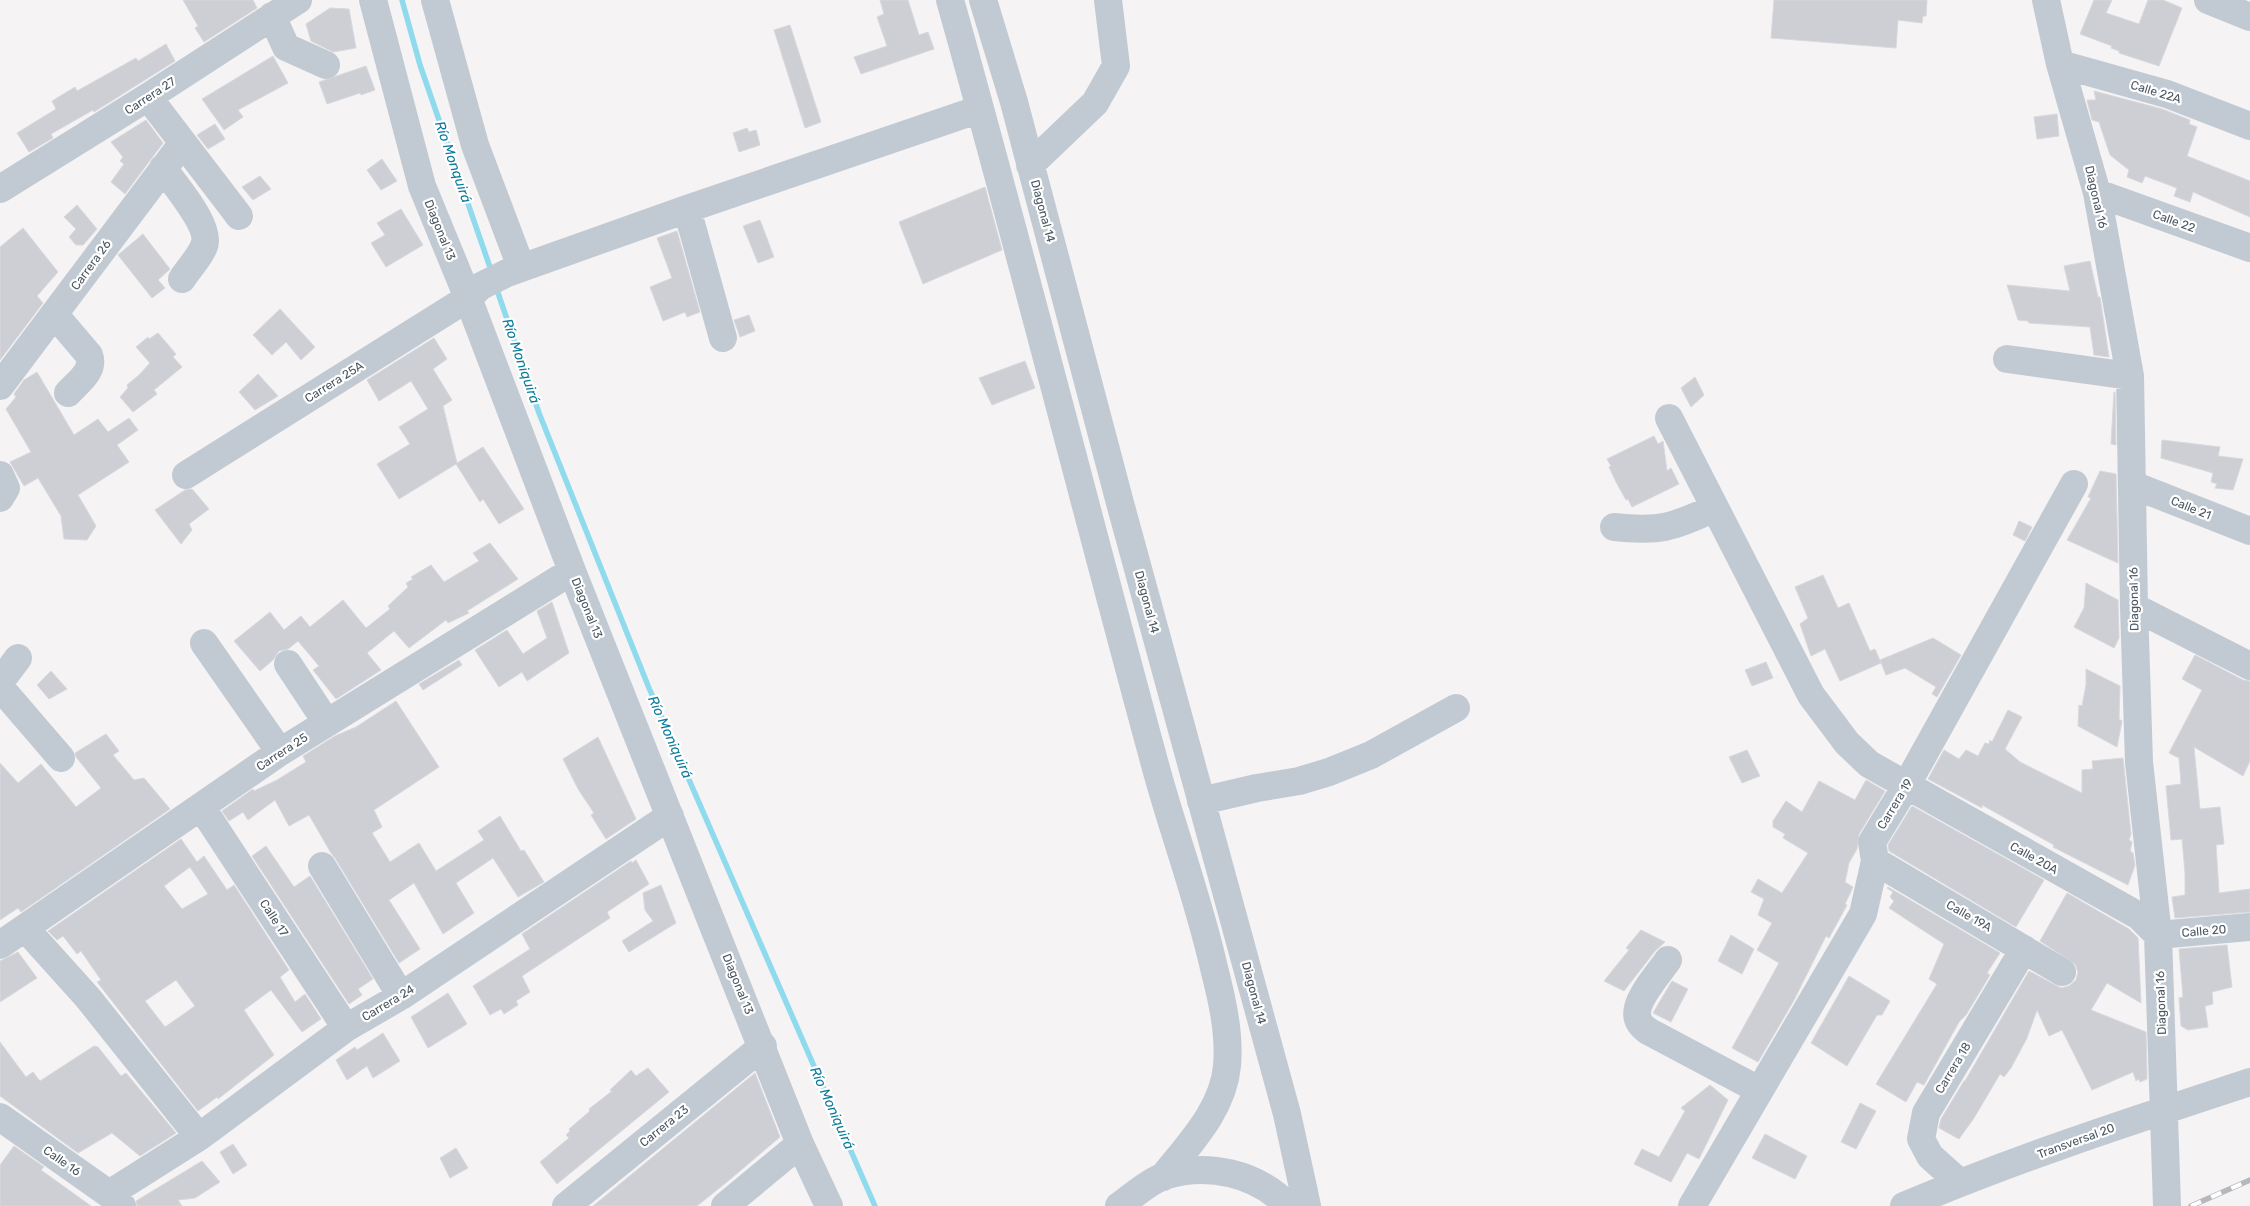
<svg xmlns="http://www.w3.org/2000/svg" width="2250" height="1206" viewBox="0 0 2250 1206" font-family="Rubik,sans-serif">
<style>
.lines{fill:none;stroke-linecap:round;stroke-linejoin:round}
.stream{stroke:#90daee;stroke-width:5.5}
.building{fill:#cdcfd5;stroke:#d7d9de;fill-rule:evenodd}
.minor{stroke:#c1cad2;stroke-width:28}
.rail-casing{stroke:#b5b8bd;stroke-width:5.5}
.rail{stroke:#fff;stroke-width:4;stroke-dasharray:11;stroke-linecap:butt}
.labels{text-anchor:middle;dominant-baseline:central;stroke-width:4.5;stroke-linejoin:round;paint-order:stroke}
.street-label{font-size:12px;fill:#4a5661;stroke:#fff}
.water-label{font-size:14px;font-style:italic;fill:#0c7c9b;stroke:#fff}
</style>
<rect width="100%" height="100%" fill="#f5f3f3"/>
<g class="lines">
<path class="stream" d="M402,0L420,65L492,273
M496,287L539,413L649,688L875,1206"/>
</g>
<path class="building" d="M183,0H253L257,8L204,42L195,28L198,26Z
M880,0H908L919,35L928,32L934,49L861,74L854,57L887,46L877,17L884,14Z
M1774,0H1927L1926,16H1923L1922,23L1898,20L1896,48L1771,38Z
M2094,0H2112L2106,13L2139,24L2148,0H2163L2182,8L2159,66L2119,53V51L2111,48L2112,46L2080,34Z
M330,8L349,9L356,48L333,52L311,41L306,24Z
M790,25L821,122L805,128L774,30Z
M166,44L175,61L94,112L93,110L51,134L53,138L29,152L17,133L56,109L52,101L75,87L77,91L136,58L138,61Z
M273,56L288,83L238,110L243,117L224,130L202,99Z
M366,66L375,90L361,95L360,93L327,104L319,82Z
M2094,91L2162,109L2190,120L2189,124L2197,127L2187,156L2250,181V217L2193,192L2190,202L2174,196L2177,188L2145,176L2142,183L2127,177L2129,170L2110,155L2099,122L2092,120L2087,100H2096Z
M2057,114L2059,136L2037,139L2034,117Z
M146,120L163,143L125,194L111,182L124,164L120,161L123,157L111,142Z
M215,124L225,139L208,149L197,135Z
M747,128L749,132L756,130L760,145L739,152L733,133Z
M382,159L397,181L381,190L367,170Z
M260,176L271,189L253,200L242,187Z
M985,187L1002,250L923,284L899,222Z
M77,205L97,229L83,245H76L69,237L76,229L64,217Z
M401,209L423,245L386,267L371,243L385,235L377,223Z
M760,220L774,257L758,263L743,226Z
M23,228L58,272L37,296L43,303L0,360V247Z
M677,231L700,312L687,317L685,312L663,321L650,287L672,278L657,238Z
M143,234L170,269L158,280L165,288L152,298L118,255Z
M2090,261L2098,297H2100L2109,357L2094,355L2090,327L2029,323L2028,321L2018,320L2007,285L2070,291L2064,266Z
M280,309L315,347L301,360L286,342L272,355L253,335Z
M749,315L755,331L740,337L734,320Z
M158,333L176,354L173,357L182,367L154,390L157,394L133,412L120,397L128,388L127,385L139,375L150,363L136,347L148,337L149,339Z
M434,338L447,359L433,369L452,400L443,406L457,463L483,447L524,509L499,524L483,499L480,502L456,464L399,499L377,464L410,444L399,427L428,409L411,381L379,401L367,380Z
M1025,361L1035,388L992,405L979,378Z
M37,372L74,435L98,419L108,432L129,418L138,430L117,445L129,462L78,495L96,526L87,540L64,539L61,516L38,478L24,486L10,462L31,452L6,409L16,397L14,394L24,380Z
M258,374L278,396L255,410L239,392Z
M1695,377L1704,395L1691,407L1681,388Z
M2114,392H2115L2116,445L2111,444Z
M1654,436L1658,444L1663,441L1667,471L1671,468L1679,484L1632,507L1628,499L1626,500L1616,482L1609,467L1611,466L1607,459Z
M2162,440L2220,447L2218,456L2243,459L2233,490L2215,488L2217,484L2211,482L2213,473L2161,458Z
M2100,471L2116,474L2118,563L2067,540L2091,498L2088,497Z
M192,489L209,509L189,524L192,530L181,544L155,510L185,490Z
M2019,521L2032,527L2025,541L2013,535Z
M490,543L518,579L467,611L469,613L448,623L446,620L409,648L394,631L367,653L381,670L336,699L313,670L319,666L298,641L288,649L279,651L273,660L260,671L234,641L270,612L284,630L301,616L310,627L343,600L366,628L390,609L388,606L408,587L406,583L413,579L411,577L431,565L444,582L479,561L473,553Z
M1823,575L1838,608L1849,603L1870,651L1875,649L1881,663L1840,681L1825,649L1811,656L1800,624L1808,618L1795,587Z
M2086,583L2118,600L2119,638L2114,648L2074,627L2084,608Z
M552,602L569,653L527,681L522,672L499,687L475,650L507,630L523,654L547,638L537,611Z
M1933,638L1961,655L1937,697L1932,694L1936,687L1905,668L1886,675L1880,660Z
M2195,655L2243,680L2250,681V761L2243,776L2194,747L2200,809L2220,807L2224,844L2216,845L2219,893L2250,889V912L2175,918L2172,897L2185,895V873L2182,839L2171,840L2166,786L2181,784L2179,758L2169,753L2202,690L2182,679Z
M459,660L462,665L423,690L419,684Z
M1766,662L1773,678L1752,686L1745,670Z
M2086,669L2120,686L2119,719L2122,721L2117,747L2078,726L2079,705L2082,706L2086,685Z
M51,671L67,689L49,699L37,685Z
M396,701L439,767L374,810L382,827L372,833L390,862L419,843L436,871L484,840L478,831L500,816L521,851L524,850L544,882L518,897L493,858L456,883L474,913L443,934L414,883L389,900L420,949L399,963L335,858L331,853L309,815L289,826L275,800L248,820L243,812L229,821L222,811L253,789L254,791L277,780L306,762L303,756L335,736L356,727Z
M2008,710L2022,717L2005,749L2020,762L2082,793V770L2093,769L2092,761L2123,758L2131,834L2129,840L2132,842L2130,851L2133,853L2135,865L2128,885L2053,847L2054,845L1982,805V808L1928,779L1944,750L1959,759L1966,750L1978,756L1985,743L1989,744L1990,740L1992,742Z
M106,734L119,751L113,755L134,780L144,778L170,809L21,912L18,908L0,920V763L18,783L41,764L76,807L101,788L76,757L75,753Z
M598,737L636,819L606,839L591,815L594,813L578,789L563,759Z
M1747,750L1760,776L1742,783L1729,757Z
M1866,780L1885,791L1859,834L1857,849L1849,863L1845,882L1853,887L1845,904L1847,905L1829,938L1826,936L1793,1002L1758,1062L1732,1048L1779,963L1757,950L1772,923L1758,915L1764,899L1751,892L1758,879L1782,893L1808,853L1783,838L1785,834L1773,827V821L1786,801L1802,812L1819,781L1855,800Z
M1912,806L2044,880L2016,927L1889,851L1888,845Z
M181,839L197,862L204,856L227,890L234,885L289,970L280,977L295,1002L305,994L321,1019L302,1032L271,990L244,1010L274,1055L218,1099L217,1097L198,1111L97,982L101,980L81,951L77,954L63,936L57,940L48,931ZM190,867L208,894L182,909L164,886ZM176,980L195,1006L165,1027L145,1001Z
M266,846L294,887L310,876L373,979L358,989L362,995L349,1004L252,856Z
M636,860L649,884L607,912L610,918L522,976L530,992L516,1001L518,1005L504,1014L501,1009L490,1015L473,986L530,949L522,934L631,861L632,863Z
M661,885L676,923L629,952L622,941L653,921L645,910L643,893Z
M1888,887L2000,953L1987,973L1990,975L1966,1015L1959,1022L1924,1085L1917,1082L1906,1102L1876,1084L1937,984L1929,979L1944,944L1889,908L1894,901L1890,897L1893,892L1887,888Z
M2067,893L2129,929L2138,938L2141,1003L2107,983L2091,1010L2146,1032L2147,1079L2140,1082L2139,1079L2136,1081L2133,1072L2092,1090L2062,1030L2049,1036L2037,1010L2027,1038L2011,1068L2004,1077L2000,1074L1974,1118L1959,1139L1939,1128L1941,1119L1964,1081H1965L2029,971L2061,988L2069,986L2076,980L2078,972L2075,964L2040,941Z
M1641,930L1665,942L1655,951L1624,991L1604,981L1629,950L1626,948Z
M1731,935L1754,949L1742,974L1718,961Z
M2227,945L2232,987L2212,992L2213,1004L2205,1006L2208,1027L2188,1030L2181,1026L2179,998L2183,997L2179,949Z
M18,952L37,978L0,1002V961Z
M1849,976L1890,1001L1882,1015H1877L1847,1066L1811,1043Z
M1672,981L1688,989L1671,1022L1653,1013Z
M448,993L467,1024L428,1048L411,1017Z
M383,1033L400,1061L373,1078L367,1066L347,1080L336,1060L355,1047L357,1050Z
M0,1042L26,1077L33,1072L40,1081L94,1046L98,1047L121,1076L126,1073L176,1133L140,1156L112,1133L78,1153L0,1096Z
M648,1068L669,1092L557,1184L540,1162L569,1138L566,1135L570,1131L569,1129L590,1111L589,1109L612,1091L610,1090L631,1070L636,1076Z
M755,1073L780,1137L727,1182L697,1206H593Z
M1710,1085L1728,1100L1699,1159L1687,1153L1671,1182L1634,1164L1642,1149L1659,1157L1685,1111L1681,1108Z
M1860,1103L1876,1111L1856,1149L1841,1142Z
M1765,1134L1807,1156L1795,1179L1752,1158Z
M233,1144L247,1165L233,1174L220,1152Z
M14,1146L44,1167L41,1170L91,1206H0V1165Z
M456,1148L468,1168L450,1178L440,1158Z
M202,1161L220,1182L195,1198L178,1200L182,1206H137L136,1201Z"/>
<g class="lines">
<path class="minor" d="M373,0L422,186L468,298L572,571L800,1144L829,1206
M435,0L475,145L521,267
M950,0C1022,256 1087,515 1157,772C1175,837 1199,901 1214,968C1222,999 1230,1034 1227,1066C1223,1110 1189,1144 1163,1177
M983,0L1014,102L1120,503L1287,1114L1307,1206
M2046,0L2060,64L2097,193L2130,376L2134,607L2139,762L2158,935L2167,1206
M2208,0L2250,17
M272,16L286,47L326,65
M2060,64L2167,94L2250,126
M148,97L239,216
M1030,165L1095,103L1116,66L1108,0
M163,168C174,184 212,227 204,246C200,257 189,268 182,279
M0,189L148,97L298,0
M2097,193L2250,248
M687,209L723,338
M55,315L89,355C95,371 78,382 68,393
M2007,359L2130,376
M0,386L182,144
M1669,418L1811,695L1847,743L1869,764L2139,916L2158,935
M0,475L6,488L0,498
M186,475L468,298L481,286L507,273L687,209L980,109
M2133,485L2250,531
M1614,527C1662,532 1672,527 1715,508
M2134,607L2250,666
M204,643L280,752
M288,664L327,723
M0,682L18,658
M0,687L61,758
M1201,801L1257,788L1299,781L1329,772L1371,755L1456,708
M202,808L346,1028
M1875,861L2062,972
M322,866L401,996
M25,928L88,998L199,1137
M2158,935L2250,927
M0,945L280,752L572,571
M1668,960C1659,974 1632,1002 1638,1019C1639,1024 1644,1028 1648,1031L1759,1090
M0,1117L109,1194L122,1206
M1960,1183L1930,1156L1921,1139L1926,1113L2024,949
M109,1194L199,1137L346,1028L401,996L670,816
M566,1206L763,1046
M725,1206L800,1144
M1119,1206C1133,1196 1148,1182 1164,1176C1207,1162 1257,1173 1288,1206
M1692,1206L1863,914L1875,861L1872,842L1906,786L2074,484
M1904,1206C2017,1158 2134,1120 2250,1082"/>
<g class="rail-casing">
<path id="rail" d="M2191,1206L2250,1180"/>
</g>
<use href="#rail" class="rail"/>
</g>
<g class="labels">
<g class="street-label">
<text transform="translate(2156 92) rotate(17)">Calle 22A</text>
<text transform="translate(150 96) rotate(-33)">Carrera 27</text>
<text transform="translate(2096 197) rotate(77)">Diagonal 16</text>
<text transform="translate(1043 211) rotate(75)">Diagonal 14</text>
<text transform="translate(2174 221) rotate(20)">Calle 22</text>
<text transform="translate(440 230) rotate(68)">Diagonal 13</text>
<text transform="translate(91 265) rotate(-54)">Carrera 26</text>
<text transform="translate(334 382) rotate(-32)">Carrera 25A</text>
<text transform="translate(2191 508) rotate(22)">Calle 21</text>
<text transform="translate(2134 599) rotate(-91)">Diagonal 16</text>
<text transform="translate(1147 602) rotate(75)">Diagonal 14</text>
<text transform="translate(587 608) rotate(68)">Diagonal 13</text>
<text transform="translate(282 752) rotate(-33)">Carrera 25</text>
<text transform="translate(1895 804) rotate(-59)">Carrera 19</text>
<text transform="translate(2034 858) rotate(29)">Calle 20A</text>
<text transform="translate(1969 916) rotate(30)">Calle 19A</text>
<text transform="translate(274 918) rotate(57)">Calle 17</text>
<text transform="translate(2204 931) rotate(-5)">Calle 20</text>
<text transform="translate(738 984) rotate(68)">Diagonal 13</text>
<text transform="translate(1254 993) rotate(75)">Diagonal 14</text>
<text transform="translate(388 1003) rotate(-31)">Carrera 24</text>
<text transform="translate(2161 1003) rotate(-92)">Diagonal 16</text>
<text transform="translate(1953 1068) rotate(-59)">Carrera 18</text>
<text transform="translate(664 1126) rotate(-39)">Carrera 23</text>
<text transform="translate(2076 1141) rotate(-20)">Transversal 20</text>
<text transform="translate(62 1161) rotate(35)">Calle 16</text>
</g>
<g class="water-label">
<text transform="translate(453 162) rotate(71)">Río Monquirá</text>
<text transform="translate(521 361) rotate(71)">Río Moniquirá</text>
<text transform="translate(670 737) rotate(66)">Río Moniquirá</text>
<text transform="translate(832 1108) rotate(66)">Río Moniquirá</text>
</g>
</g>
</svg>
